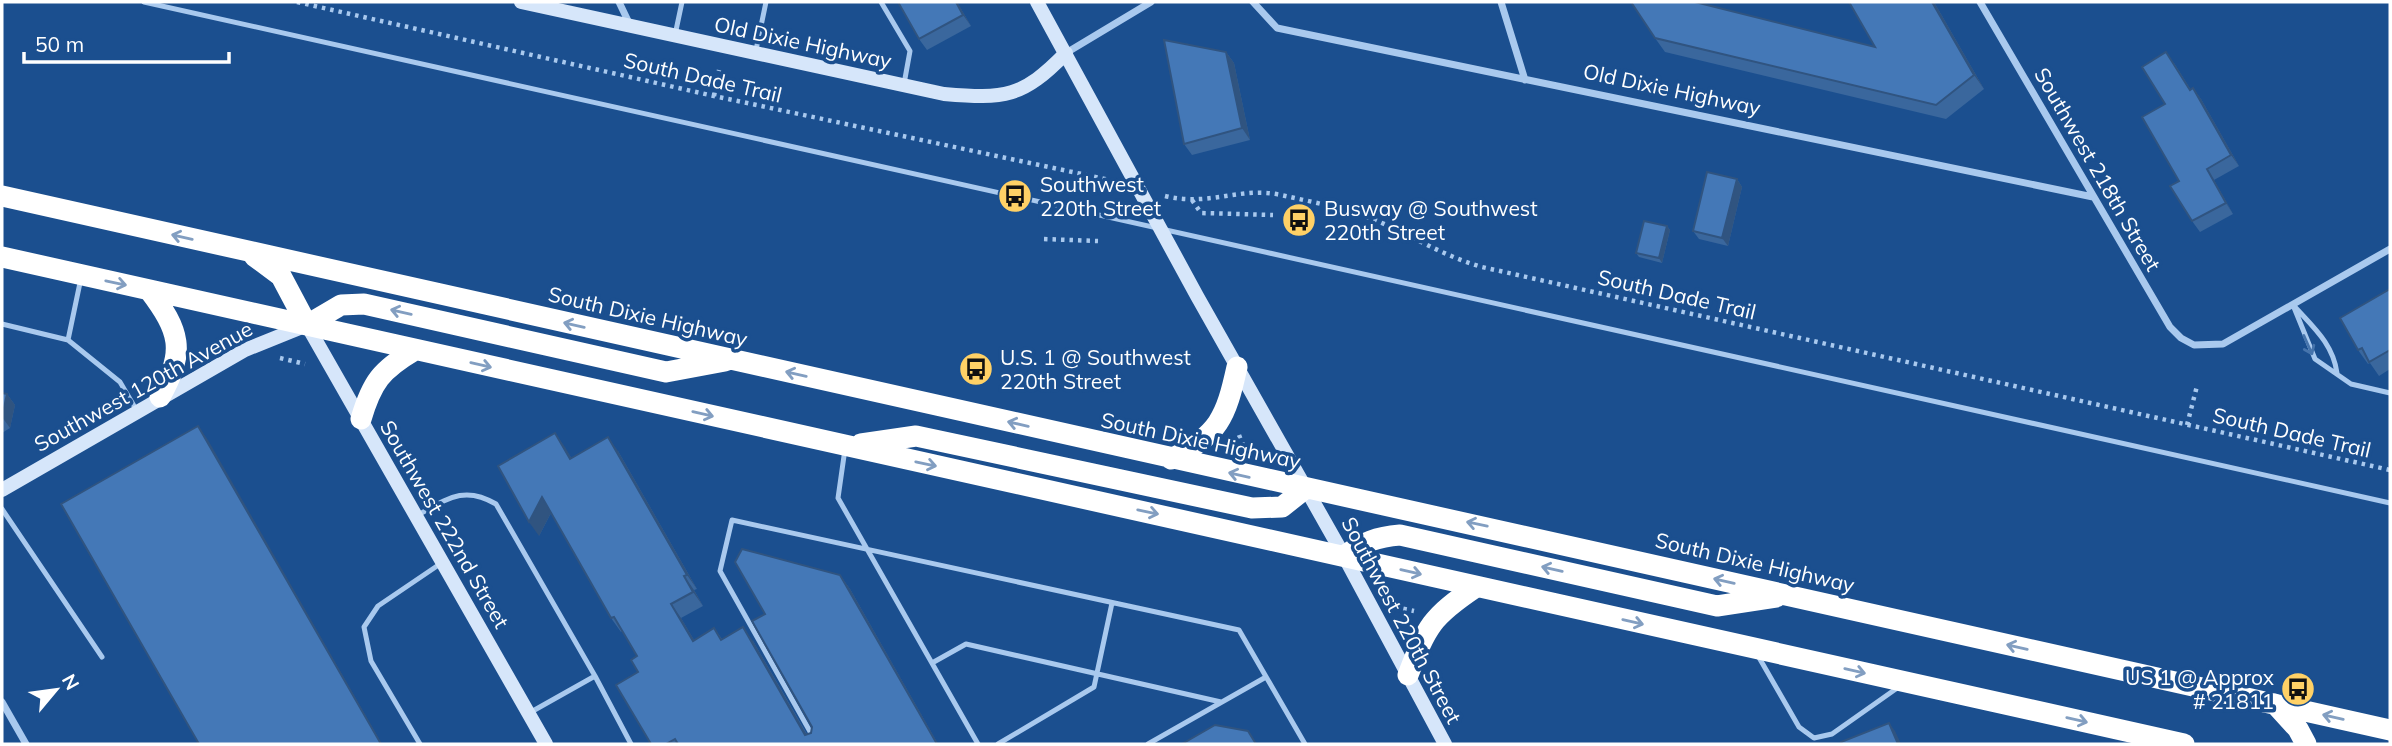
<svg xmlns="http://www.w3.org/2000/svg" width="2392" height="746" viewBox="0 0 2392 746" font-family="Mulish,sans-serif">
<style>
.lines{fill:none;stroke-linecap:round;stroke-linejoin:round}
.path{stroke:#a9c9ee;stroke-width:4.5;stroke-dasharray:3.5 5;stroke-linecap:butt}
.lane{stroke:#a9c9ee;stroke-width:5}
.street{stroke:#a9c9ee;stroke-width:7}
.secondary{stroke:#d6e6fa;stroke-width:14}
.highway{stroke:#fff;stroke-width:21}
.wall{fill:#3a679d}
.shaded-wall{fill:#305480}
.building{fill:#4478b7;stroke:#305480;stroke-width:2}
.oneway{stroke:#829ec1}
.oneway2{stroke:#4674ac}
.labels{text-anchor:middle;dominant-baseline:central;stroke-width:7;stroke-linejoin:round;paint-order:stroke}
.street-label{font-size:21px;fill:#fff;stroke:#1b4f8f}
.poi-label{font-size:21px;fill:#fff;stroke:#1b4f8f;text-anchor:start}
</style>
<rect width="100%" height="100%" fill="#1b4f8f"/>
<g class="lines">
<path class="path" d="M297,2L714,96L1110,180
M714,96L719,70
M1165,196C1209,207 1240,186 1281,195C1312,202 1345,208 1375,220C1411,235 1443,256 1482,267L2390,470
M1192,200L1201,213L1273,215
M1044,239L1098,241
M280,358L305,364
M2187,425L2197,386
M1239,435L1245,450
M1395,607L1414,611"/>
<path class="lane" d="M144,2L2390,503
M881,2L910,51L904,84
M675,35L682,2
M756,50L766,2
M2293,305L2315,359L2351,384L2390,393
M2295,307C2314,328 2333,344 2337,373
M2,324L68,340L120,382L137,411
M68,340L81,278
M845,449L838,498L978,744
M2,509L102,657
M418,515C447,499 464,485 496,504L595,676L531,712
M1757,654L1799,727L1814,738L1832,734L1900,686
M932,663L966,644L1221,702
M595,676L631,744
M420,744L371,661L364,627L378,606L440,564
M817,744L720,571L732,520L1239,630L1305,744
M998,744L1094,687L1112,603
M1148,744L1266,677"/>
<path class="street" d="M619,2L630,25
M1253,2L1277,28L2093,197
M1501,2L1525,80
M1980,2L2170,327L2181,338L2194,345L2223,344L2390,249
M1066,53L1151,2
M2,702L26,744"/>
<path class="secondary" d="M521,2L944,94C1005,99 1022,98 1066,53
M1037,2L1197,296L1344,556L1445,744
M2,490L245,350L307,325L546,744"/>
<path class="highway" d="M2,196L2390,730
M254,256L281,276L307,325
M2,257L2184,744
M149,290C180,331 186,351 160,397
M307,325L341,305L364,304L666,372L725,361
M361,419C372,382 381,370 415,350
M861,444L916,436L1252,508L1282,507L1306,488
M1171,459C1219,435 1226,417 1237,367
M1344,556C1363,542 1377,537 1400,535L1717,606L1776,597
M1408,675C1427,626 1431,617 1476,587
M2275,704L2298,729L2306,744"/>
</g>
<path class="wall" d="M898,2H957L971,26L927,50L919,39Z
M1934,2L1984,89L1946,119L1665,52L1655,38L1875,47Z
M1226,52L1234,63L1250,140L1192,155L1184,144Z
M2174,63L2191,90L2193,88L2201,99L2239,166L2214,180L2233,214L2200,232L2192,221L2179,181L2165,104Z
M1737,179L1742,187L1728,246L1699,239L1693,231Z
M1667,226L1670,230L1662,263L1639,257L1636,253Z
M2390,289V369L2379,376L2370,363L2368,364L2358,350Z
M2,393L7,394L15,405L10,428L2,433Z
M555,433L572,459L618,451L697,589L694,590L703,606L681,618L694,640L714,628L722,639L753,641L807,734L811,733L840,575L850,589L938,744H651L638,672L637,656L622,631L621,632L611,618L551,513L539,536Z"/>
<path class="shaded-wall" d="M956,2H957L971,26L963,15Z
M1932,2H1934L1984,89L1974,75Z
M1226,52L1234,63L1250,140L1242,128Z
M2193,88L2201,99L2239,166L2231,155Z
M2207,169L2214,180L2233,214L2226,203Z
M1737,179L1742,187L1728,246L1722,238Z
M1667,226L1670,230L1662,263L1659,258Z
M7,394L15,405L10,428L2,417Z
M198,426L208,440L382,744H381Z
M555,433L565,447L580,473L570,459Z
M608,437L618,451L697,589L687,575Z
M542,497L552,511L539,536L529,522Z
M840,575L850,589L938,744H937Z
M684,576L694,590L703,606L693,592Z
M671,604L681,618L703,655L693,641Z
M743,627L753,641L812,744L805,735Z
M1889,723L1895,731L1901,744H1898Z"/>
<path class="building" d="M898,2H956L963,15L919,39Z
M1631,2H1695L1875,47L1849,2H1932L1974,75L1936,105L1655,38Z
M1164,40L1226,52L1242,128L1184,144Z
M2166,52L2190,90L2193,88L2231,155L2207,169L2226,203L2192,221L2170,186L2179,181L2142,117L2165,104L2142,67Z
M1707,172L1737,179L1722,238L1693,231Z
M1644,221L1667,226L1659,258L1636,253Z
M2390,289V350L2369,362L2362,348L2358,350L2340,318Z
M2,393L7,394L2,417Z
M198,426L381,744H199L61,504Z
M555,433L570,459L608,437L687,575L684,576L693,592L671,604L693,641L714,628L721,640L743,627L805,735L811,733L812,727L752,621L765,614L735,562L742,549L840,575L937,744H678L675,739L666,744H651L616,685L638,672L631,660L637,656L614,617L611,618L542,497L529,522L498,466Z
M1889,723L1898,744H1842L1841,742Z
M1215,725L1248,731L1256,744H1182Z"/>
<defs><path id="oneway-shaft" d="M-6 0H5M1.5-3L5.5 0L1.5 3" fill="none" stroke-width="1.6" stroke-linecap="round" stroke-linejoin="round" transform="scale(1.75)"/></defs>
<g class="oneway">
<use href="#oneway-shaft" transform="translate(182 237) rotate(-167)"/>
<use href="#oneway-shaft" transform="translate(116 283) rotate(12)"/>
<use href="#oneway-shaft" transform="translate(401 312) rotate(-167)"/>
<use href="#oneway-shaft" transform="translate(574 325) rotate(-167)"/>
<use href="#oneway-shaft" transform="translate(481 365) rotate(13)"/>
<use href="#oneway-shaft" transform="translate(796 374) rotate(-167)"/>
<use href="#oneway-shaft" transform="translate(703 414) rotate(13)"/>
<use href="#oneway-shaft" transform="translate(1018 424) rotate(-167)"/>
<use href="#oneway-shaft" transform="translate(926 464) rotate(12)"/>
<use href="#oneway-shaft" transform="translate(1239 475) rotate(-167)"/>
<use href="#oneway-shaft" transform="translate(1148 512) rotate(12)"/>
<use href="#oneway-shaft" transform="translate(1477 524) rotate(-168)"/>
<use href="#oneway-shaft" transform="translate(1552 569) rotate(-167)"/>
<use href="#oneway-shaft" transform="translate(1411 572) rotate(13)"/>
<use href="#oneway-shaft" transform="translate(1724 581) rotate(-167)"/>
<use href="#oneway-shaft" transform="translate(1633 622) rotate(13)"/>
<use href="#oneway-shaft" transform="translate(2017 647) rotate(-167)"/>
<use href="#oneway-shaft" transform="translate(1855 671) rotate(13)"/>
<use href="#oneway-shaft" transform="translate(2333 717) rotate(-167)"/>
<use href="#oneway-shaft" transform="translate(2077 720) rotate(13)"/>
</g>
<use class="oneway2" href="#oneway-shaft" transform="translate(2308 345) rotate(66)"/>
<defs>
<g id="bus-disc" transform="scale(1.75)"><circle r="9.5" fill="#ffd166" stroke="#1b4f8f"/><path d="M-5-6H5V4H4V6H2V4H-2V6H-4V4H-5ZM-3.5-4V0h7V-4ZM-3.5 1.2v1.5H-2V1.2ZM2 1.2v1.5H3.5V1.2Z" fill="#111"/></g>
</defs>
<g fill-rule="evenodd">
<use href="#bus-disc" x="1015" y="196"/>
<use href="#bus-disc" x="1299" y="220"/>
<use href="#bus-disc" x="976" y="369"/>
<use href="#bus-disc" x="2298" y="689"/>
</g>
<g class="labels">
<g class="street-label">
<text transform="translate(803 42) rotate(12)">Old Dixie Highway</text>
<text transform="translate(703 77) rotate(13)">South Dade Trail</text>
<text transform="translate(1672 89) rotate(12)">Old Dixie Highway</text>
<text transform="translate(2098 169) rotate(60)">Southwest 218th Street</text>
<text transform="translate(1677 294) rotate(13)">South Dade Trail</text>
<text transform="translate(648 316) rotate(13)">South Dixie Highway</text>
<text transform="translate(143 386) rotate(-29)">Southwest 120th Avenue</text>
<text transform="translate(2292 432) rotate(13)">South Dade Trail</text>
<text transform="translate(1201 440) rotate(12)">South Dixie Highway</text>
<text transform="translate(445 524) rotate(60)">Southwest 222nd Street</text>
<text transform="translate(1755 562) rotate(13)">South Dixie Highway</text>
<text transform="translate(1402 620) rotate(62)">Southwest 220th Street</text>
</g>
<g class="poi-label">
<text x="1040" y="184">Southwest<tspan x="1040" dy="24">220th Street</tspan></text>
<text x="1324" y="208">Busway @ Southwest<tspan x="1324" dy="24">220th Street</tspan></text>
<text x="1000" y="357">U.S. 1 @ Southwest<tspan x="1000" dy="24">220th Street</tspan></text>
<text x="2274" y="677" text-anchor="end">US 1 @ Approx<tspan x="2274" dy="24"># 21811</tspan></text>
</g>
</g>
<rect width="2392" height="746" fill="none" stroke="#ffffff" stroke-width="7"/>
<g transform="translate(56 690) rotate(61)" stroke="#1b4f8f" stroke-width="5" paint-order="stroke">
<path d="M0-5L12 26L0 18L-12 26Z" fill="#ffffff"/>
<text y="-10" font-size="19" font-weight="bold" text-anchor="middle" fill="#ffffff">N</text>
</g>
<path d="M24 52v10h205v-10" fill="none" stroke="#ffffff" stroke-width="3.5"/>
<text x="35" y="52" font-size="21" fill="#ffffff" stroke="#1b4f8f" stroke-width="5" paint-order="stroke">50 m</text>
</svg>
